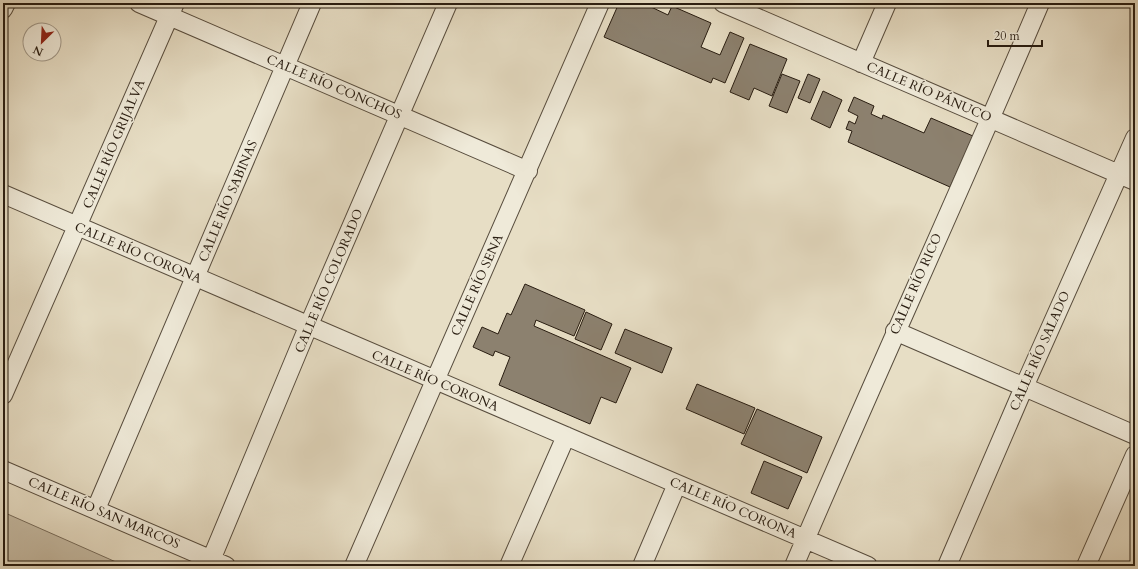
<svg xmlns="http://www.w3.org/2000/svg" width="1138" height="569" viewBox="0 0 1138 569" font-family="Cardo,serif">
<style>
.green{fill:#c7bda6;stroke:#786d5c}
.building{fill:#8c816f;stroke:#291d11}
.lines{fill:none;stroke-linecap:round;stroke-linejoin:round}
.minor-casing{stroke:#584d3e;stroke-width:20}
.minor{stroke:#efead9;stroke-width:18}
.labels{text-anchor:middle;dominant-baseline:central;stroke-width:3;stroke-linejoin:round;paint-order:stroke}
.street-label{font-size:13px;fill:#291d11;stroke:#efead9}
</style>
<rect width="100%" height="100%" fill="#e7dec5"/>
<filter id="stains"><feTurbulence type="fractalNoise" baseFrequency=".005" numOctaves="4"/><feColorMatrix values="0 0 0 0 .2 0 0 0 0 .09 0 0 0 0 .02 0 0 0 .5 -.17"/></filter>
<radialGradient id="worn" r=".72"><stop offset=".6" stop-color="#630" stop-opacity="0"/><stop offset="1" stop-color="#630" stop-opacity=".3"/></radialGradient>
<path class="green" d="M3,512L125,566H3Z"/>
<path class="building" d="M619,3H651L649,6L668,15L672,6L711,23L701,47L720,55L730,32L744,38L725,83L713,78L711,83L604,37Z
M750,44L787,59L772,96L754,88L749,100L730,92Z
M782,74L800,81L787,113L769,106Z
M808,74L820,79L810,103L798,98Z
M823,91L842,100L830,128L811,119Z
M854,97L874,106L871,114L882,119L883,115L924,133L931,118L973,136L950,187L848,142L852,131L846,129L849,121L855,124L858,116L848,111Z
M525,284L585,310L574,336L536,320L534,326L631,368L616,403L601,397L590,424L499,385L510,357L495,351L493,356L473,347L482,327L498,334L507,313L511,315Z
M586,312L612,324L601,350L575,339Z
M625,329L672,348L662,373L615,353Z
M697,384L755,408L744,434L686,409Z
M757,409L822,437L807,473L741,444Z
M764,461L802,477L788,509L751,493Z"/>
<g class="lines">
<g class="minor-casing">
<path id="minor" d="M139,3L528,171
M723,3L1135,181
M3,9L6,3
M861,63L887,3
M3,194L868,566
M895,331L1135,435
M3,395L175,3
M3,470L226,566
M96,509L312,3
M211,560L308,327L448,3
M354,566L600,3
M509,566L566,436
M642,566L677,484
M794,566C874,378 960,192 1040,3
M947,566L1024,387L1135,138
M1086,566L1135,455"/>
</g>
<use href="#minor" class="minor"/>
</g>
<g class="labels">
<g class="street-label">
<text transform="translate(334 87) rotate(23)">CALLE RÍO CONCHOS</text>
<text transform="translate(929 92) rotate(23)">CALLE RÍO PÁNUCO</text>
<text transform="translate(114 144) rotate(-67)">CALLE RÍO GRIJALVA</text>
<text transform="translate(228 201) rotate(-67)">CALLE RÍO SABINAS</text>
<text transform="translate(138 253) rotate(23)">CALLE RÍO CORONA</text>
<text transform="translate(329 281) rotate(-67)">CALLE RÍO COLORADO</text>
<text transform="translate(916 284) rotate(-66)">CALLE RÍO RICO</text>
<text transform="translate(477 285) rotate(-66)">CALLE RÍO SENA</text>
<text transform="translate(1040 351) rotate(-66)">CALLE RÍO SALADO</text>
<text transform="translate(435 381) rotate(23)">CALLE RÍO CORONA</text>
<text transform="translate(733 508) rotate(23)">CALLE RÍO CORONA</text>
<text transform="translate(104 513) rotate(23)">CALLE RÍO SAN MARCOS</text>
</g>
</g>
<rect width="1138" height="569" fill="none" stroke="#e7dec5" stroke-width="16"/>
<rect x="4" y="4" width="1130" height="561" fill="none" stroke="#291d11" stroke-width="2"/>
<rect x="8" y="8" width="1122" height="553" fill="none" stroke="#291d11"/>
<g transform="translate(42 42) rotate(204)"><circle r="19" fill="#efead9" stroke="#a09889"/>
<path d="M0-3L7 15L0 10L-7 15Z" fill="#8f2418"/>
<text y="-6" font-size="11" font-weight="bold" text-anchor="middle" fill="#291d11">N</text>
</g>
<path d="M988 40v6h54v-6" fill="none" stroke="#291d11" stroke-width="2"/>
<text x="994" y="40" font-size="12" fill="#291d11" stroke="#efead9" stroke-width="3" paint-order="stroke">20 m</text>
<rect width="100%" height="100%" filter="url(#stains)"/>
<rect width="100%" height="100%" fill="url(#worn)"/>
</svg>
